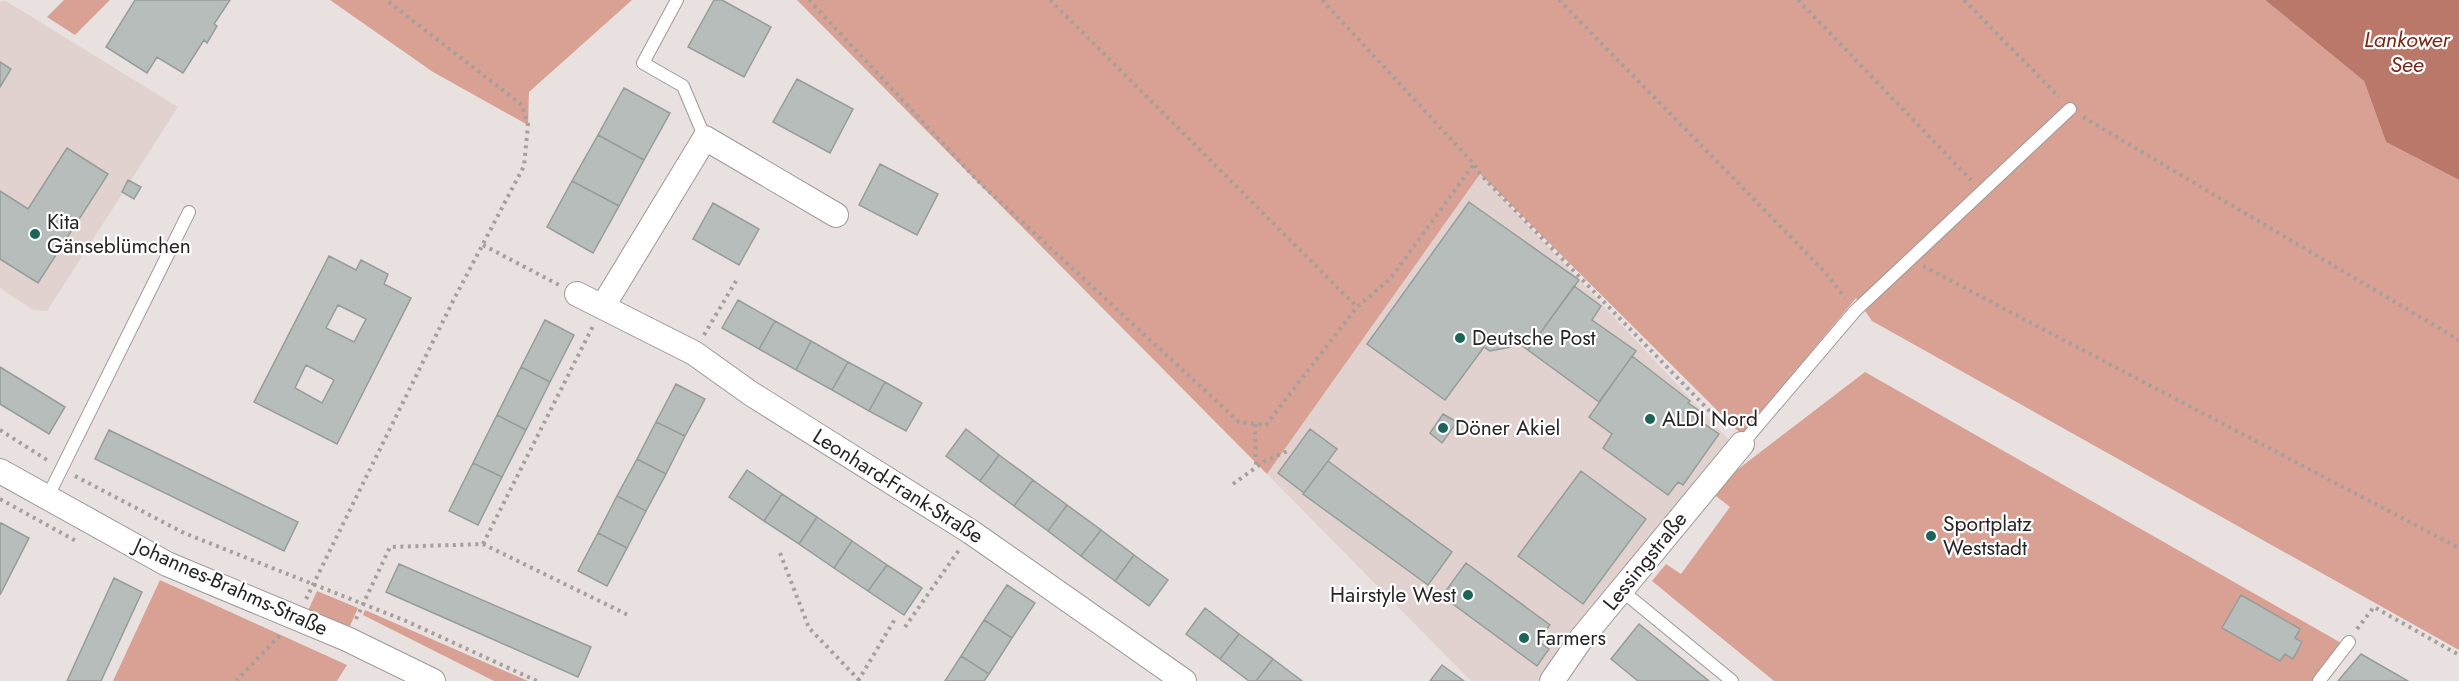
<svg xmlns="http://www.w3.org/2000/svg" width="2459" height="681" viewBox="0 0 2459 681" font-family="Jost,sans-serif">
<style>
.built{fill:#e2d2cf}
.green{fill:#d8a194}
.water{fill:#ba786a}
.building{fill:#b6bdbb;stroke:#959d9b;stroke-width:1.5;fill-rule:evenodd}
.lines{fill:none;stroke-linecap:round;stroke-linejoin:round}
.lane-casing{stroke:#9f9896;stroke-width:14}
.street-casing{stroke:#9f9896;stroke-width:26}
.path{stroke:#a69f9e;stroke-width:4;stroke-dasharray:3 4.5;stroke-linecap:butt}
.lane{stroke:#fff;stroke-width:12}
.street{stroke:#fff;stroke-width:24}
.poi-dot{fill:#1c6459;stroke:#fff;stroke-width:2}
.labels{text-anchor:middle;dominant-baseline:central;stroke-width:4.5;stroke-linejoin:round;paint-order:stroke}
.poi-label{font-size:21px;fill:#272424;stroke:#fff;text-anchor:start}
.street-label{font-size:21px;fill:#272424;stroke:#fff}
.water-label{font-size:22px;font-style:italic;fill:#792918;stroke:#fff}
</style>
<rect width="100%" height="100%" fill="#e9e1df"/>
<path class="built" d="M6,1L178,107L47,311L33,310L0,288V2Z
M1480,174L1732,443L1552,681H1471L1267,474Z"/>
<path class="green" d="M64,0H110L75,35L47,17Z
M330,0H632L529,92L528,125L433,72Z
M797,0H2265L2364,81L2386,142L2459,180V650L1872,321L1856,298L1742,435L1480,174L1267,474Z
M1865,372L2343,644L2312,681H1774L1652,581L1666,564L1681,574L1730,507L1716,496L1733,473Z
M160,580L347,665L337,681H113Z
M317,591L358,608L350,626L307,613Z
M365,610L528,681H494L363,615Z"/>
<path class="water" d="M2265,0H2459V180L2386,142L2364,81Z"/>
<path class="building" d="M135,0H230L214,24L217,26L207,43L204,40L183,73L157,57L147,73L106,47Z
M714,0H722L771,27L744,77L688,47Z
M0,62L11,69L0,87Z
M797,79L853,109L830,153L773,122Z
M624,88L670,113L644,160L598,135Z
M598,135L644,160L619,206L572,181Z
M67,148L108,174L38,283L0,259V191L28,209Z
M880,164L938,194L917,235L859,205Z
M128,180L141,187L134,199L122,192Z
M572,181L619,206L593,253L547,227Z
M1469,202L1579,280L1528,350L1516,341L1511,347L1490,351L1484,347L1445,400L1367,344Z
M713,203L759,229L739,265L693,239Z
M329,256L356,270L361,260L388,274L384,284L411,298L337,444L254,402ZM338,305L366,319L354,342L326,328ZM306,365L334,380L322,403L295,388Z
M1574,286L1601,306L1592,320L1636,351L1599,402L1528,350Z
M738,300L775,321L759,349L722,328Z
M545,320L574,335L550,382L521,367Z
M775,321L811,341L796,370L759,349Z
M811,341L848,362L832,390L796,370Z
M1632,356L1690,401L1688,403L1698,410L1693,416L1719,434L1683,485L1678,482L1668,495L1603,448L1612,434L1589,417Z
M848,362L885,382L869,411L832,390Z
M0,367L65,407L49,434L0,404Z
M521,367L550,382L526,430L497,415Z
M885,382L922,403L906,431L869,411Z
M676,384L705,399L685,436L656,422Z
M1443,414L1457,422L1442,443L1430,433Z
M497,415L526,430L502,477L473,463Z
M656,422L685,436L666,474L637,459Z
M966,429L999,455L980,481L946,456Z
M1310,429L1337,449L1304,493L1278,473Z
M109,430L298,522L284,551L95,459Z
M999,455L1033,480L1014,506L980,481Z
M637,459L666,474L646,511L617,496Z
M1328,461L1452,552L1428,585L1303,494Z
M473,463L502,477L478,525L449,511Z
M747,470L782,494L764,521L729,497Z
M1581,471L1646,519L1583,604L1518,556Z
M1033,480L1067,505L1048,531L1014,506Z
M782,494L817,517L799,544L764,521Z
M617,496L646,511L627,548L598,533Z
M1067,505L1101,530L1081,556L1048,531Z
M817,517L852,541L834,568L799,544Z
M1,523L29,538L0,595V525Z
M1101,530L1134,555L1115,581L1081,556Z
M598,533L627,548L607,586L578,571Z
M852,541L887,565L868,591L834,568Z
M1134,555L1168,580L1149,606L1115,581Z
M1466,563L1550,625L1538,641L1549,649L1537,666L1442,596Z
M399,564L591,647L578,677L386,592Z
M887,565L922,588L904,615L868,591Z
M114,578L142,592L101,681H67Z
M1007,585L1035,603L1012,638L984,620Z
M2241,595L2300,629L2295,638L2302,642L2293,659L2285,654L2280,661L2222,628Z
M1205,608L1239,634L1220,659L1186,634Z
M984,620L1012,638L989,674L961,656Z
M1639,624L1709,681H1638L1611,659Z
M1239,634L1273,659L1256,681H1249L1220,659Z
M2361,654L2408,681H2338Z
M961,656L989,674L984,681H945Z
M1273,659L1302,681H1256Z
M1442,665L1464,681H1430Z"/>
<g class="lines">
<g class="lane-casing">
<path id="lane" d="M677,0L643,63L683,86L705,138
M1742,444L1855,311L2070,109
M47,498L189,212
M1621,590L1732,681
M2319,681L2349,642"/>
</g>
<g class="street-casing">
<path id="street" d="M577,294L694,353L750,393L971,532L1184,681
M603,306L705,138L836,215
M0,471L167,564L347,639L433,681
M1552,681L1581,639L1742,444"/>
</g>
<path class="path" d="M809,0L980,183L1239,422L1266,425L1357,307L1390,279L1474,164
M1050,0L1357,307
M1322,0L1474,164L1480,174L1726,428
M1559,0L1825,272L1845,298
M1798,0L1971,180
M1964,0L2059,97
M2083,117L2459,340
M483,245L559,285
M1923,266L2459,548
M704,335L736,281
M1255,424L1256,466
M0,430L47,460
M75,476L184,533L406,621L537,681
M1233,484L1265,461L1290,450
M0,499L76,541
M483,544L594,324
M780,553L809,628L859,680
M306,599L453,301L524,166L528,125L522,105L386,0
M356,619L390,547L483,544L628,615
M905,627L959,550
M2357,629L2374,607L2459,655
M236,681L281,634
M858,681L895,619"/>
<use href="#lane" class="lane"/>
<use href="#street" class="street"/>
</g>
<g class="poi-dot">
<circle cx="35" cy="234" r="6"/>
<circle cx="1460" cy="338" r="6"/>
<circle cx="1650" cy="419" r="6"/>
<circle cx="1443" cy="428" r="6"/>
<circle cx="1931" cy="536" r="6"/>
<circle cx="1468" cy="595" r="6"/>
<circle cx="1524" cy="638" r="6"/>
</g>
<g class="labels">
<g class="poi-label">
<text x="47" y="222">Kita<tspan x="47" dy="24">Gänseblümchen</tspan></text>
<text x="1472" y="338">Deutsche Post</text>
<text x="1662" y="419">ALDI Nord</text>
<text x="1455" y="428">Döner Akiel</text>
<text x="1943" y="524">Sportplatz<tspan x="1943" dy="24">Weststadt</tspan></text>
<text x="1456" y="595" text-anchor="end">Hairstyle West</text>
<text x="1536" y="638">Farmers</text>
</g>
<g class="street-label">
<text transform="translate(898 486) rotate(32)">Leonhard-Frank-Straße</text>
<text transform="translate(1645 561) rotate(-51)">Lessingstraße</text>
<text transform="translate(231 587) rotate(24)">Johannes-Brahms-Straße</text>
</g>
<g class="water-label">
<text x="2407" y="39">Lankower<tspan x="2407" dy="25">See</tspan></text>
</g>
</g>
</svg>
